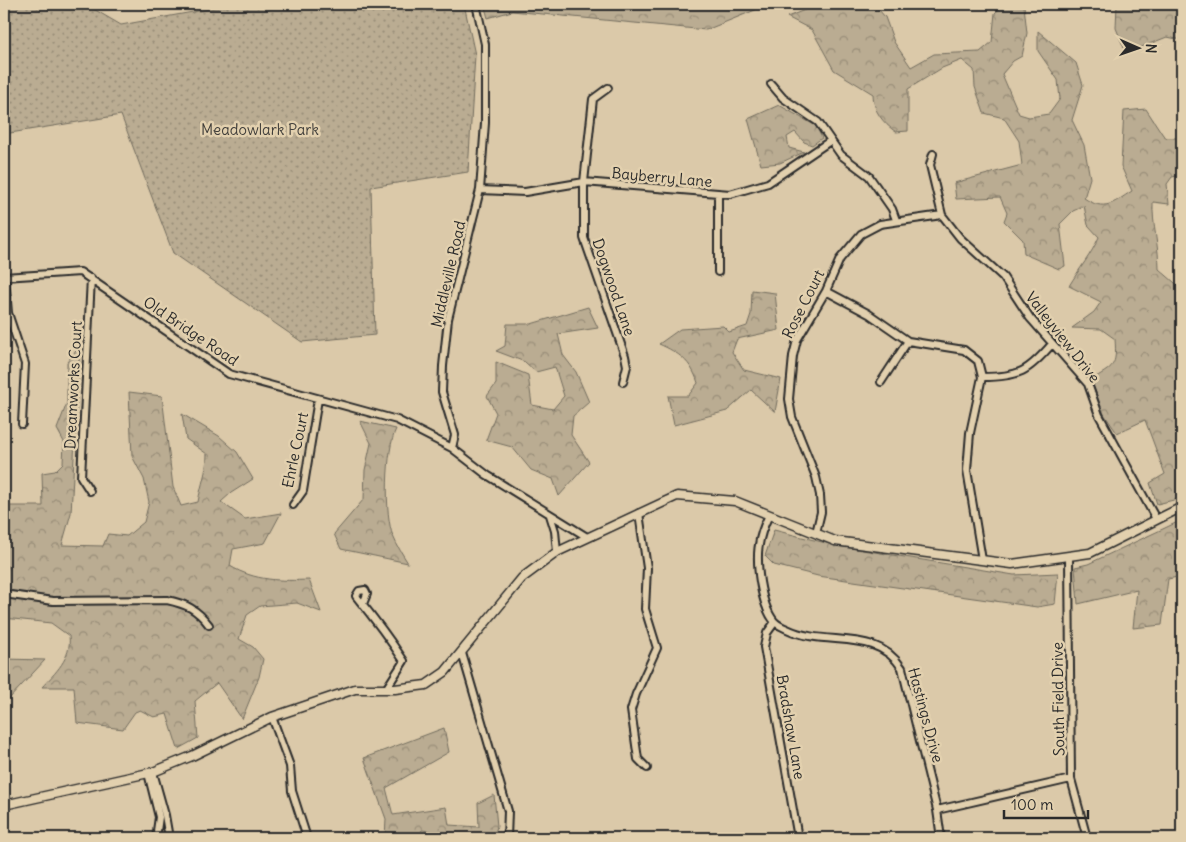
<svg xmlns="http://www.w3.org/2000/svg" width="1186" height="842" viewBox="0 0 1186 842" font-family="Delius,sans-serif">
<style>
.forest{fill:url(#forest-crowns);stroke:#726c5e}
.park{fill:url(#park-dots);stroke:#726c5e}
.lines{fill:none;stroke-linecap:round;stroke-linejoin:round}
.minor-casing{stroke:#2b2b2b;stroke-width:10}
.major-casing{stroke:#2b2b2b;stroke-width:11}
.minor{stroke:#e2d0ae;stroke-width:6}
.major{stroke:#e2d0ae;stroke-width:8}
.labels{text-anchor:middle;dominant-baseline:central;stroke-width:5;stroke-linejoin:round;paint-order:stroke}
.park-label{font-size:15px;fill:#403e3a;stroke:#e2d0ae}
.street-label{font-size:15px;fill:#2b2b2b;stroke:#e2d0ae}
</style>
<defs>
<pattern id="forest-crowns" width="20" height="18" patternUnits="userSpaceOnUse" patternTransform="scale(1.25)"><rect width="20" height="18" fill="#baac92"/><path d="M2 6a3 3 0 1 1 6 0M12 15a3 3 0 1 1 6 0" fill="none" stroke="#978c77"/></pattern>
<pattern id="park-dots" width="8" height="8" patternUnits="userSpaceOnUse" patternTransform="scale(1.25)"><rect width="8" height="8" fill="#baac92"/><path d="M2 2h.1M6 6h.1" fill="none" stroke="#978c77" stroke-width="1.8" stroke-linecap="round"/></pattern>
</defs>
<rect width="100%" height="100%" fill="#dbc9a9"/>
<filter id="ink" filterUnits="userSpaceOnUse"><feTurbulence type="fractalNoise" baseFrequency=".02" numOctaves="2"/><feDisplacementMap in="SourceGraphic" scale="10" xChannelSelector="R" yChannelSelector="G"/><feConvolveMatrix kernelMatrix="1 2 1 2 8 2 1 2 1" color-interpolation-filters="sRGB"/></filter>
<g filter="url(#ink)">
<path class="forest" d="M484,4H770L706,30L512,11L488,18Z
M820,4H874L885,17L894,42L911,67L934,54L980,52L992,42L995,13L1003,5L1024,6L1027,33L1022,56L1013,61L1002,74L1019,114L1029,117L1049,114L1060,99L1058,80L1038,51V31L1076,63L1083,85L1072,120L1084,145L1090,178L1084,198C1105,212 1113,203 1132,191L1121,166L1124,111L1146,109L1163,135L1167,138H1182V175L1172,177L1167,184L1169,204L1153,202C1152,225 1159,246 1159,269L1182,289V498L1157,504L1150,483L1165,474L1145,420L1117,433L1104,414L1091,380C1114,366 1117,367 1115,339L1101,329L1072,328L1094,312L1101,302L1069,286C1079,269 1091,255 1099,237L1088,225L1084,206L1073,211L1060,224L1065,266L1059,269L1024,254L1023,240L1004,221L1007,213L1000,197L956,199L954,183L1022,165L1019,141L1004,118L984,113L975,87L974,70L962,60L942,68L908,89V131L896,132C883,123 873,111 873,94L834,70L812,30L787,17Z
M1117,4H1182V40L1167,37L1126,53L1116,28Z
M779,105L816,126L822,138L812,145L804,142L795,132L787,137L789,148L804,152L780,163L761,165L748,119Z
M752,290L775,293L779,330L737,339L732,352L744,370L781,379L775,412L751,390L727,411L674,425L668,396H688L698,383C691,361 679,353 659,344L680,329L723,326L729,332L747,326L751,314Z
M588,307L598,328L558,334L563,355L576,372L589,402L573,416L571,435L589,462L559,496L553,479L531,470L512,447L486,440L496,413L487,396L496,384V362L528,375L532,405L553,409L564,396L555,367L536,372L525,362L496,351L505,346L507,324H531Z
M80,346L71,513L62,545L103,546L108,534L127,536L144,522L149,502L144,479L132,456L129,392L162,396L173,487L181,506L198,502C201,485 207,471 207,454L186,439L182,414L219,436L237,452L253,479L231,493L221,502L245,519L281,513L265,543L233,549L230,566C255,581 281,581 309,580L321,612L297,603L260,606L247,615L239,639L253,647L263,659L259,677L242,719L217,683L195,701L198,738L178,749L167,714L154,717L140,710L135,712L123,729L77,723L74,687H42C55,673 72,658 69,636L51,623L4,618V472L7,506H43L42,473L55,471L63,463L64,442L57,429L67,403V362Z
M360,421L396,429C386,449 384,515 393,536C397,546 403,555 408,563L341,549L334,534L364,499L365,470L371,443Z
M1182,520V576L1168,579L1162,625L1133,628L1137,590L1078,604L1075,567L1088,564Z
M774,530L838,546L1014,575L1058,573L1055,604L1037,607L818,576L774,565L765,556Z
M4,659L45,660L9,699L4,698Z
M444,728L449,752L386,788L393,815L446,807L449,825L479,827L478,803L494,795L497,826L494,838H475L422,830L418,838H385L386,819L364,758Z"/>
<path class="park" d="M4,4H85L121,25L237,4H464L475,55L468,172L371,187L375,335L302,342L173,253L121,115L4,134Z"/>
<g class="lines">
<g class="minor-casing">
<path id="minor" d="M476,4L485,44V123L480,190L448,319L443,366L442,392L455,435L452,448L487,475L587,537
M771,84L783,98L818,122L841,155L869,176L892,209L896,220
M608,88L593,99L584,182V238L625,356L627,366L623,382
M933,154L930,165L942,215L960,238L1003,277L1030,318L1088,384L1099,415L1156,519
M480,190L525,192L584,182L730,194L768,183L830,141
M718,194V272
M4,277L80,272L229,374L397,420L452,448
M5,277L8,313L25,364L22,424
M826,291L869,314L908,341L964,350L978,361L982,377L970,433L967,470L982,560
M982,377C1019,377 1028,372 1052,344
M881,382L908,341
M90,491L81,477L91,278
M293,505L303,491L318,399
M639,513L647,568L645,609L657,648L636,694L631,710L638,759L647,768
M550,515L555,531L557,552
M769,515C757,539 756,556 760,582C762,594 766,611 774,621C777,625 783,627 787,629C826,648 876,627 902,668L937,810L941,838
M816,533L821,512L820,495L816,477L792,417L789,399L793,356L797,340L826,291L840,259L861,234L880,224L942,215
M1069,557L1071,779L1087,838
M4,594L53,601L167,600C186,604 197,609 209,625
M363,604L367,594L365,590L359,591L356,596C373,617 389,638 404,661L386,689
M775,622L767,633L764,647L798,838
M462,653L508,811L507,838
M272,717L290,766L292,791L307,838
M153,772L165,815L169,838
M148,773L159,817L156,838
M937,810L1071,779"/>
</g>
<g class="major-casing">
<path id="major" d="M4,805L153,772L192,756L272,717L355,689H395L426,685L445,672L522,578L557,552L677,496L735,501L835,541L1012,564L1090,553L1182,507"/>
</g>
<use href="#minor" class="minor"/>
<use href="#major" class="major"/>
</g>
</g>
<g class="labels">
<g class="park-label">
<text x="260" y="129">Meadowlark Park</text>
</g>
<g class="street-label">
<text transform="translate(662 177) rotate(5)">Bayberry Lane</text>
<text transform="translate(448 274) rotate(-77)">Middleville Road</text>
<text transform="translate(614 287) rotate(71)">Dogwood Lane</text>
<text transform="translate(803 304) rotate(-63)">Rose Court</text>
<text transform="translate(191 331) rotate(34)">Old Bridge Road</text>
<text transform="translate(1063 337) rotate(52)">Valleyview Drive</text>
<text transform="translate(73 385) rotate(-87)">Dreamworks Court</text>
<text transform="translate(295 450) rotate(-78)">Ehrle Court</text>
<text transform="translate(1058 699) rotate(-91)">South Field Drive</text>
<text transform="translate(926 715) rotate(75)">Hastings Drive</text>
<text transform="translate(791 727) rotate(80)">Bradshaw Lane</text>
</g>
</g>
<rect width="1186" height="842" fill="none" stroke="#e2d0ae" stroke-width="20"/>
<rect x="10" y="10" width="1166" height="822" fill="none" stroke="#2b2b2b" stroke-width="2" filter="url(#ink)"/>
<g transform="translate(1138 48) rotate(92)" stroke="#e2d0ae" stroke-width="4" paint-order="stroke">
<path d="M0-4L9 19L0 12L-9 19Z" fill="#2b2b2b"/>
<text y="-8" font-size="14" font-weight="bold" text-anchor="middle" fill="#2b2b2b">N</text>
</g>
<path d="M1004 810v8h84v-8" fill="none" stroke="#2b2b2b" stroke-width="2.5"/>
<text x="1011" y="810" font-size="15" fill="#2b2b2b" stroke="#e2d0ae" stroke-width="4" paint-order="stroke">100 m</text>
</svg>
